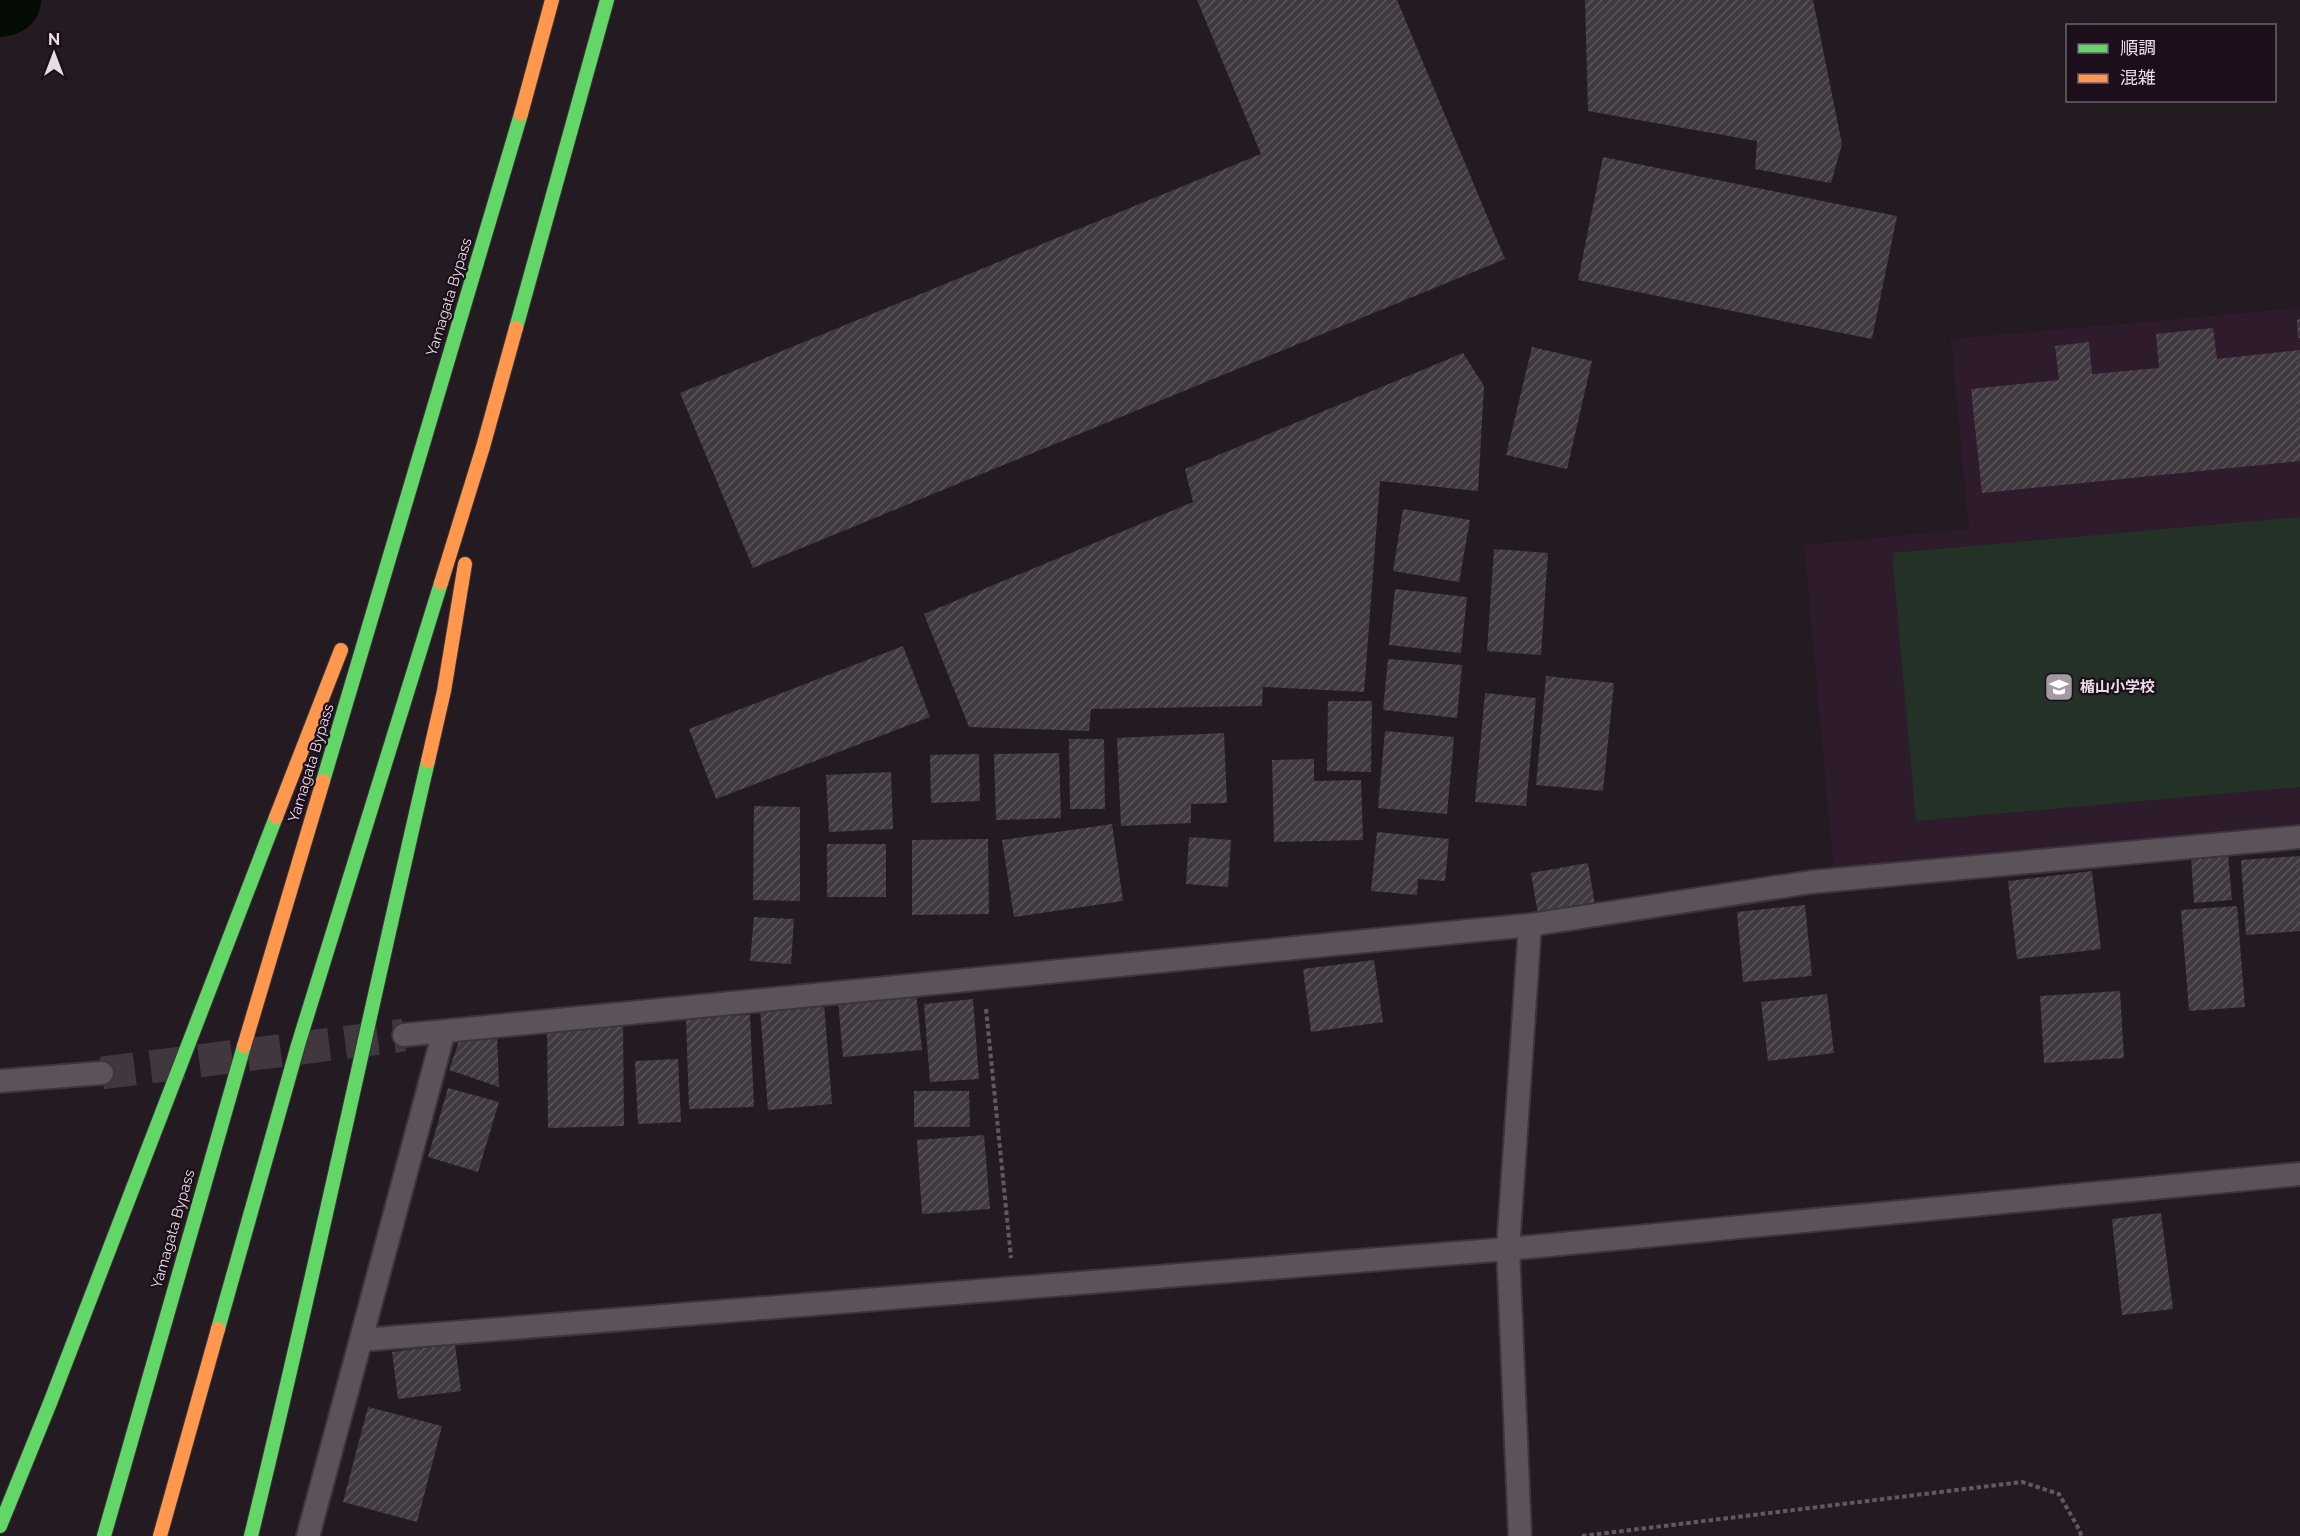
<svg xmlns="http://www.w3.org/2000/svg" width="2300" height="1536" viewBox="0 0 2300 1536" font-family="Raleway,'Noto Sans JP',sans-serif">
<style>
.built{fill:#2e1b2c}
.pitch{fill:#243127}
.lines{fill:none;stroke-linecap:round;stroke-linejoin:round}
.river{stroke:#030b03;stroke-width:70}
.building{fill:url(#building-hatch)}
.street-tunnel{stroke:#41373f;stroke-width:33;stroke-dasharray:33 16;stroke-linecap:butt}
.lane-casing{stroke:#3c353b;stroke-width:26}
.fast-casing{stroke:#3c353b;stroke-width:16}
.slow-casing{stroke:#3c353b;stroke-width:16}
.path{stroke:#60595e;stroke-width:4;stroke-dasharray:4.5 3;stroke-linecap:butt}
.lane{stroke:#5b5359;stroke-width:22}
.fast{stroke:#63d668;stroke-width:14}
.slow{stroke:#ff974d;stroke-width:14}
.labels{text-anchor:middle;dominant-baseline:central;stroke-width:4.5;stroke-linejoin:round;paint-order:stroke}
.street-label{font-size:15px;fill:#e8dde6;stroke:#1d0e1c}
.poi-label{font-size:15px;font-weight:bold;fill:#e8dde6;stroke:#1d0e1c;text-anchor:start}
</style>
<defs>
<pattern id="building-hatch" width="6" height="6" patternUnits="userSpaceOnUse" patternTransform="scale(1.5)"><rect width="6" height="6" fill="#413940"/><path d="M-1 1l2-2M0 6l6-6M5 7l2-2" fill="none" stroke="#5c555c"/></pattern>
</defs>
<rect width="100%" height="100%" fill="#241a22"/>
<path class="built" d="M2300,308V829L1834,872L1804,545L1969,529L1951,339Z"/>
<path class="pitch" d="M2300,517V787L1916,821L1892,553Z"/>
<g class="lines">
<path class="river" d="M0,2L6,0"/>
</g>
<path class="building" d="M1197,0H1397L1505,259L753,568L680,393L1261,154Z
M1585,0H1813L1842,144L1831,183L1755,169L1757,141L1588,111Z
M1603,157L1897,216L1872,339L1578,280Z
M2300,319V338H2298L2297,320Z
M2213,328L2217,359L2300,350V461L1982,493L1971,389L2059,380L2055,346L2089,342L2092,374L2159,368L2156,334Z
M1532,347L1592,361L1567,469L1506,455Z
M1463,353L1484,386L1478,491L1380,481L1364,692L1263,687L1262,706L1091,709L1089,731L969,727L924,614L1193,502L1185,469Z
M1403,509L1470,520L1459,582L1393,571Z
M1494,549L1548,553L1541,655L1487,651Z
M1395,589L1467,597L1461,653L1389,645Z
M903,646L930,717L716,799L689,729Z
M1388,659L1462,665L1457,718L1383,710Z
M1546,676L1614,683L1603,791L1536,785Z
M1485,693L1536,698L1526,806L1475,802Z
M1328,701H1372L1371,772L1327,771Z
M1385,731L1454,737L1447,814L1378,808Z
M1224,733L1227,803L1191,804V823L1121,826L1117,738Z
M1069,739H1104L1105,809H1070Z
M1059,753L1061,818L996,820L994,754Z
M979,754L980,801L931,803L930,755Z
M1314,759V781L1361,780L1363,840L1274,842L1272,760Z
M891,772L893,829L829,832L826,775Z
M754,806L800,807V901L753,900Z
M1112,824L1123,901L1014,917L1002,840Z
M1377,832L1449,839L1445,881L1418,879L1417,895L1371,891Z
M1189,837L1231,840L1228,887L1186,884Z
M988,839L989,914L912,915V840Z
M827,844H886V897H827Z
M2228,854L2232,900L2194,903L2191,857Z
M2300,856V931L2246,935L2241,860Z
M1588,863L1595,905L1538,915L1531,873Z
M2092,871L2101,949L2017,959L2008,881Z
M1805,905L1812,976L1743,982L1737,912Z
M2237,906L2245,1007L2189,1011L2181,910Z
M754,917L794,919L791,964L750,961Z
M1374,960L1383,1022L1311,1032L1303,969Z
M2120,991L2124,1058L2044,1063L2040,996Z
M916,992L922,1050L843,1057L838,1000Z
M1827,994L1834,1053L1768,1061L1761,1002Z
M973,999L979,1079L930,1082L924,1004Z
M824,1004L832,1104L768,1110L760,1009Z
M750,1015L754,1107L689,1109L686,1017Z
M623,1025L624,1126L548,1128L547,1027Z
M497,1033L499,1087L449,1070L461,1035Z
M678,1059L681,1122L638,1124L635,1061Z
M448,1088L499,1102L478,1172L428,1157Z
M914,1091H969L970,1127H914Z
M984,1135L990,1209L922,1214L917,1140Z
M2161,1213L2173,1309L2122,1315L2112,1219Z
M455,1344L461,1391L398,1399L392,1352Z
M368,1407L442,1426L417,1522L343,1502Z"/>
<g class="lines">
<path class="street-tunnel" d="M102,1073L404,1035"/>
<g class="lane-casing">
<path id="lane" d="M404,1035L1530,925L1811,882L2300,837
M0,1081L102,1073
M361,1340L1508,1249L2300,1174
M308,1536L444,1031
M1520,1536L1508,1249L1530,925"/>
</g>
<g class="fast-casing">
<path id="fast" d="M516,328L607,0
M323,781L521,114
M218,1329L298,1045L441,583
M0,1526L50,1403L276,817
M104,1536L244,1046
M251,1536C314,1279 368,1019 428,761"/>
</g>
<g class="slow-casing">
<path id="slow" d="M521,114L552,0
M441,583L483,447L516,328
M428,761L444,691L465,564
M276,817L341,650
M244,1046L323,781
M160,1536L218,1329"/>
</g>
<path class="path" d="M986,1009L1011,1258
M1582,1536L2022,1482L2059,1494L2080,1531L2081,1536"/>
<use href="#lane" class="lane"/>
<use href="#fast" class="fast"/>
<use href="#slow" class="slow"/>
</g>
<defs>
<g id="school-square" transform="scale(1.5)"><rect x="-9" y="-9" width="18" height="18" rx="4" fill="#a399a1" stroke="#1d0e1c"/><path d="M0-5L7-2L0 1L-7-2ZM-4 1L0 2.5L4 1V4Q0 6-4 4Z" fill="#fff"/></g>
</defs>
<g fill-rule="evenodd">
<use href="#school-square" x="2059" y="687"/>
</g>
<g class="labels">
<g class="street-label">
<text transform="translate(449 297) rotate(-73)">Yamagata Bypass</text>
<text transform="translate(311 763) rotate(-73)">Yamagata Bypass</text>
<text transform="translate(173 1229) rotate(-74)">Yamagata Bypass</text>
</g>
<g class="poi-label">
<text x="2080" y="687">楯山小学校</text>
</g>
</g>
<rect x="2066" y="24" width="210" height="78" fill="#1d0e1c" stroke="#6e616d" stroke-width="1.5"/>
<rect x="2078" y="44" width="30" height="9" fill="#63d668" stroke="#6e616d" stroke-width="1.5"/>
<text x="2120" y="54" font-size="18" fill="#e8dde6">順調</text>
<rect x="2078" y="74" width="30" height="9" fill="#ff974d" stroke="#6e616d" stroke-width="1.5"/>
<text x="2120" y="84" font-size="18" fill="#e8dde6">混雑</text>
<g transform="translate(54 54)" stroke="#1d0e1c" stroke-width="4.5" paint-order="stroke">
<path d="M0-4.5L10 22L0 15L-10 22Z" fill="#e8dde6"/>
<text y="-9" font-size="16" font-weight="bold" text-anchor="middle" fill="#e8dde6">N</text>
</g>
</svg>
